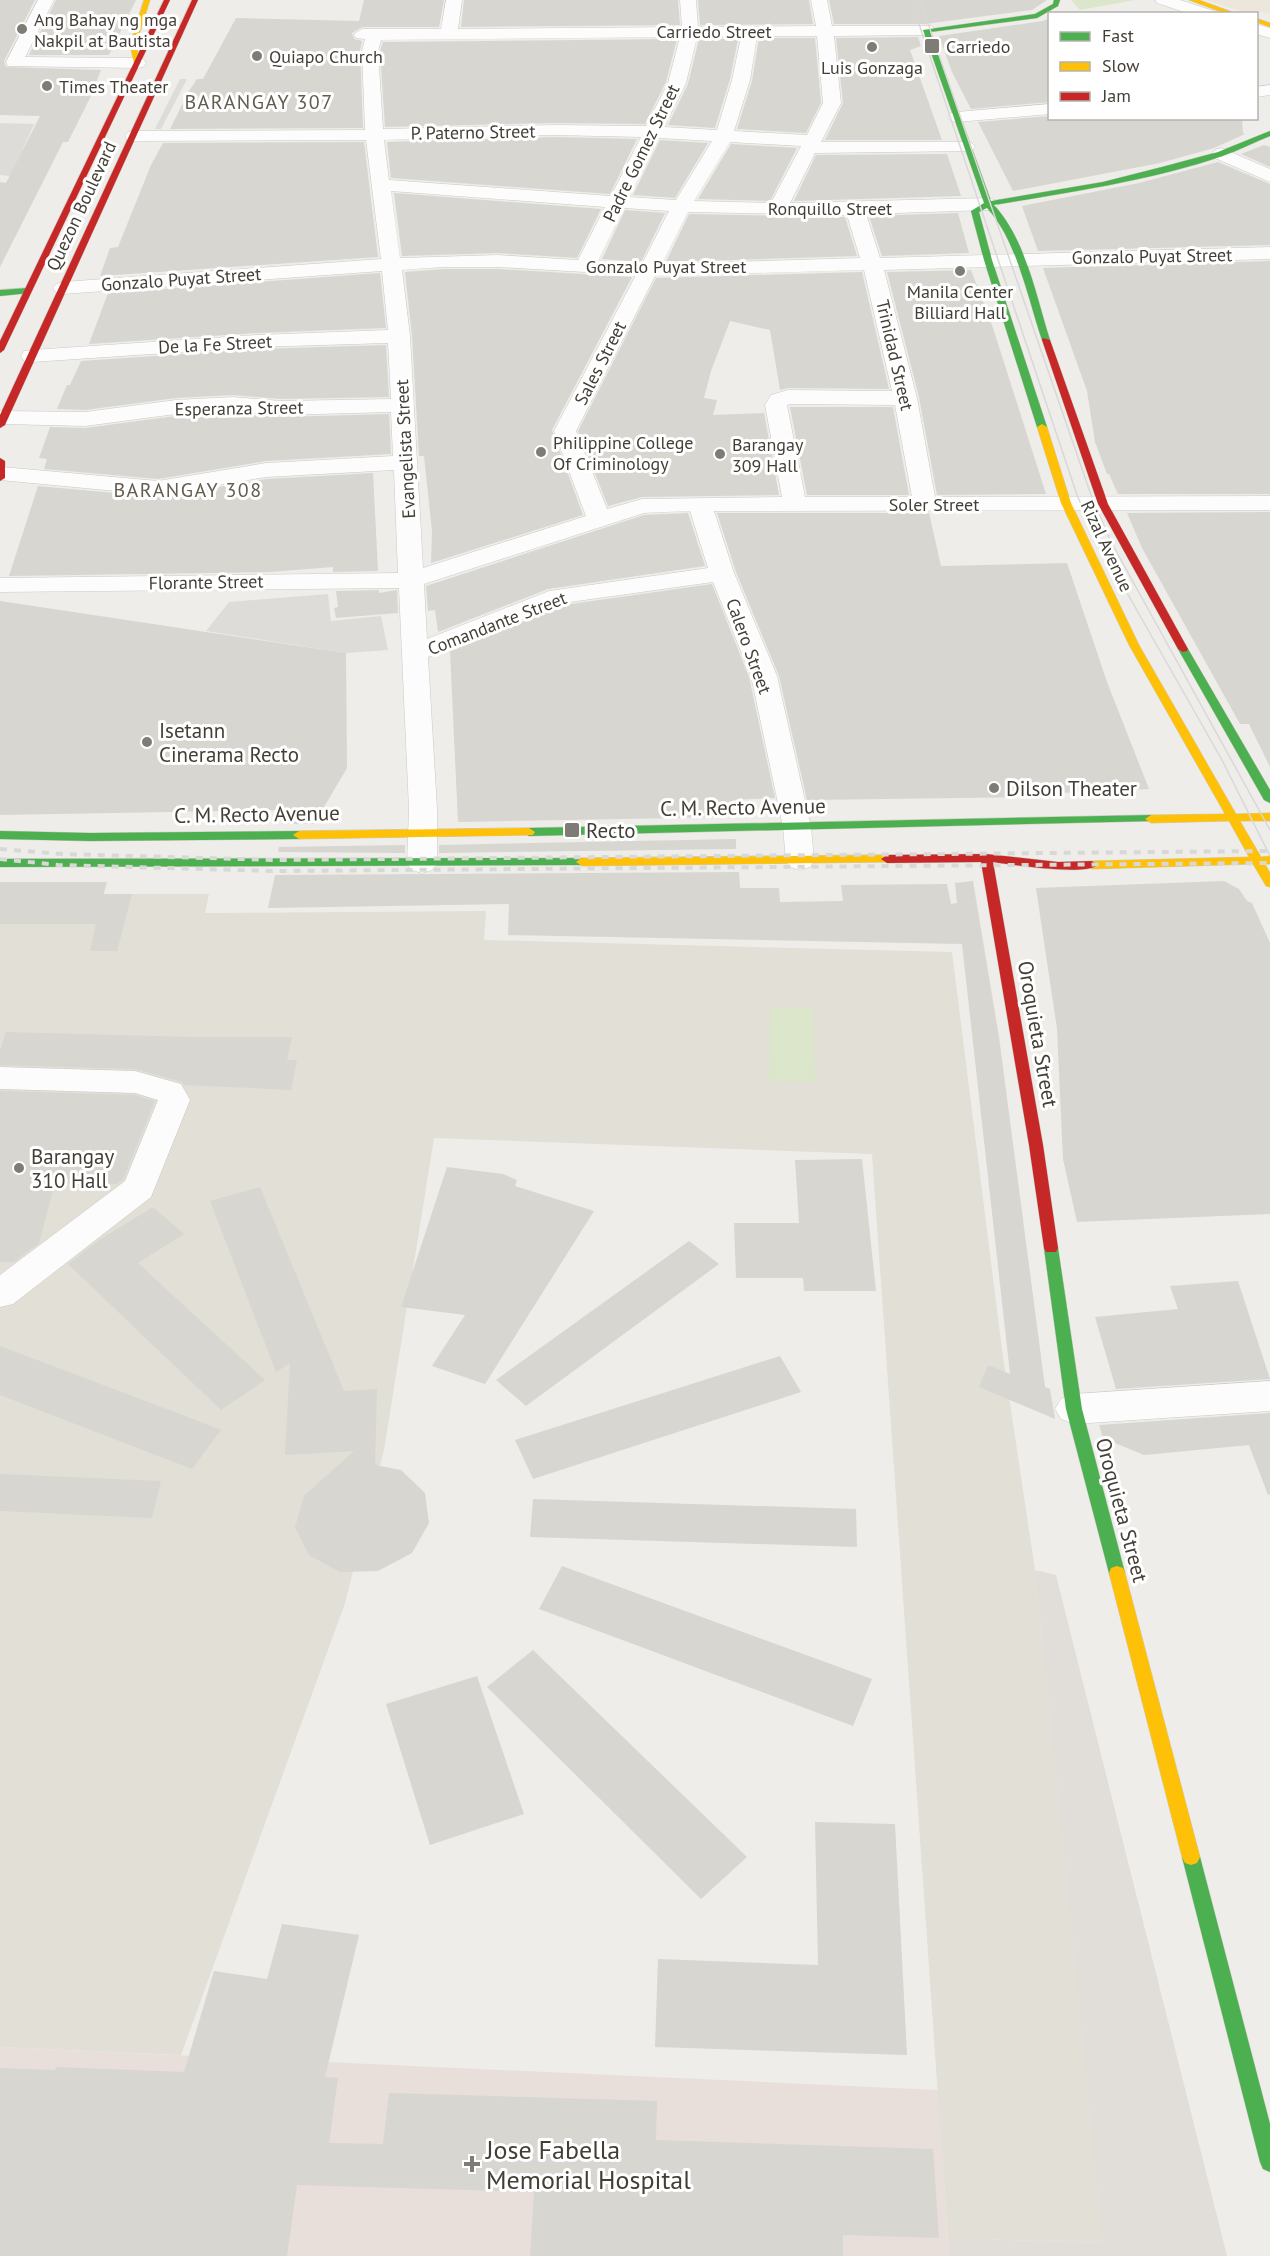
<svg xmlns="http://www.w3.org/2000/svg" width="1270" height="2256" viewBox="0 0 1270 2256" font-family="'PT Sans',sans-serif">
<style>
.residential{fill:#e1dfd6}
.commercial{fill:#ede6da}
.industrial{fill:#e1deda}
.medical{fill:#e8deda}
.green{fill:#dbe6cb}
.parking{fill:#dddcd8}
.building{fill:#d7d6d1}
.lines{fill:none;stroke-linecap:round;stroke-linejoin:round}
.street-casing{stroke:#cac9c5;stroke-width:1}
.fast-casing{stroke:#cccac0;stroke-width:1}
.slow-casing{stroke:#cccac0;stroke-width:1}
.jam-casing{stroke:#cccac0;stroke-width:1}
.street{fill:#fcfcfc;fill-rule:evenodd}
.fast{fill:#4caf50;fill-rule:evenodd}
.slow{fill:#ffc107;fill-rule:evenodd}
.jam{fill:#c62828;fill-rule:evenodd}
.tram{stroke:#d8d8d7;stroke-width:1.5}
.rail{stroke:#d8d8d7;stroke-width:4;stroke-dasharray:7 7;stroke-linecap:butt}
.poi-dot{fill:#7f7b75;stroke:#fff;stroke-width:2}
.labels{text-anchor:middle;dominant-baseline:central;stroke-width:6;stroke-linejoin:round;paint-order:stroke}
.far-poi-label{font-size:18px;fill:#433e36;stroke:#fff;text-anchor:start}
.far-street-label{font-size:18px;fill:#433e36;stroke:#fff}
.far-quarter-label{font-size:20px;letter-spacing:1.5px;fill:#645c4e;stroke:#fff}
.poi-label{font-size:21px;fill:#433e36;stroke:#fff;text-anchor:start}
.street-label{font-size:21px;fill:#433e36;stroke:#fff}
.near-poi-label{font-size:26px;fill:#433e36;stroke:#fff;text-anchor:start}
</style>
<rect width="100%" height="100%" fill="#eeede9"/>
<path class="residential" d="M0,882H107L104,894H209L205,913L486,911L484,940L952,952L1002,1350L1035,1570L1104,2243L948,2238L872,1154L434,1138L384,1450L345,1603L181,2055L0,2047Z"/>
<path class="commercial" d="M1206,0H1270V14L1262,12L1240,11Z"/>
<path class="industrial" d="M1035,1570L1056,1575L1227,2256H949L948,2238L1103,2243Z"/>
<path class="medical" d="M0,2047L938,2090L949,2256H0Z"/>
<path class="green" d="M1071,0H1135L1080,10Z
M770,1007L813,1009L815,1082L769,1081Z"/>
<path class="parking" d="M180,79H187L161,129H155Z
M0,123L34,124L11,176L0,175Z
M328,594L331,621L381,616L388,650L346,653L206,631L229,602Z"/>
<path class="building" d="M0,0H35L4,61L6,67L101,70L90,98L68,142H63L0,267V182L6,183L40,116L0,115Z
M56,0H136L109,55H29Z
M364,0H444L439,27H362L352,33L354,39L362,41L360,51L363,128L170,129L189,91L197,79H203L236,18L359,21Z
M464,0H678L680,25L461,27Z
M698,0H809L813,24L700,25Z
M829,0H1047L1032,10L924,24H834Z
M1050,18V102L971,109L952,72L939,36L1043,21Z
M918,37L921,46L910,50L942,140H825L843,103L836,38Z
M759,38H815L821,103L806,133L737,129L752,81Z
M677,39L666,82L645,124L554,123L385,127L380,51L383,42Z
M699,39H738L730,79L715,128L668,125L688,84Z
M1050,116V118H1242L1243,133L1245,134L1214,148L1160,163L1013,191L978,122Z
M554,137L637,139L610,194L391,178L387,142Z
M660,140L708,143L675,198L633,195Z
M364,142L378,257L100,276L110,248L118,247L151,165L163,143Z
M731,144L797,148L770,201L698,199Z
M1264,145L1270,147V167L1241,154Z
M947,154L961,196L794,201L816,155Z
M1218,162L1270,184V245L1038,251L1022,206L1139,183Z
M394,193L601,209L577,258L498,253L402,256Z
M625,210L665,213L641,262L602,259Z
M958,213L969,253L882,256L869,216Z
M689,214L845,217L857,256L666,262Z
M1270,261V494H1118L1109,474H1107L1095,442L1087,391L1043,268Z
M444,269H498L632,277L552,430L583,515L431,563L432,531L424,456H419L412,336L405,272Z
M971,270L993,328L1046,494L937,495L919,397L887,272Z
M862,272L889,389L788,388L780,390L770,330L730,321L711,371L704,398L717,400L713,415L764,413L779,495L642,497L608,506L578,431L656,278Z
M380,273L386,328L257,333L89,344L108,293Z
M386,345L389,397L281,399L233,395L176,398L85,410L57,409L67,385H70L81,361L257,349Z
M790,407H893L909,495H807Z
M233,413L281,417L389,414L391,454L266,461L158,479L44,469L47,459L39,458L50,427L85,428L176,416Z
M373,473L378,571L333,572V567L269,572L9,576L38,486L158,497L266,479Z
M1270,512V767L1249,724H1240L1142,548L1127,513Z
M688,513L705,566L548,589L438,632L435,610L428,611L426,586L644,515Z
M717,513H929L941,566L1067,563L1107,682L1149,789L1038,794L1040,797L807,800L779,676L736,572Z
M712,584L749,677L775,798L733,800L734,817L458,822L450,651L564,605Z
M379,590V593L397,590L398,613L336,618L334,608L338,607L336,591Z
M0,601L346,653L347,768L314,824H282L284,810L0,815Z
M736,839V849L439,853V845Z
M405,845V853L278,852L279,847Z
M739,872L740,888H779L780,902L843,901L841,885L947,884L951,904L957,903L955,883L973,881L999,1037L1045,1387L1050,1389L1055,1419L979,1387L988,1365L1010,1374L962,944L508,935L509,904L268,908L275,875Z
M1224,881L1239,889L1247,901L1252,903L1270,943V1214L1077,1222L1063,1159L1057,1029L1036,888Z
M0,882H107L103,894H132L117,951H90L96,924H0Z
M6,1032L192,1037H292L287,1060H297L291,1090L184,1085L182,1082L135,1069L0,1065V1051Z
M0,1091L135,1095L155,1101L123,1180L117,1184L55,1183L39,1243L14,1262H0Z
M862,1159L876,1291H804L803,1278H736L734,1223H799L795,1160Z
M447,1167L503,1174L517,1180L515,1186L594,1211L485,1384L432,1366L465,1315L401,1307Z
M260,1187L344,1391L377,1389L375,1465L401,1470L425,1493L429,1523L412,1553L378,1571L340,1572L309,1555L295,1527L304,1496L354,1451L285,1455L290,1363L276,1372L210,1201Z
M153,1207L184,1234L138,1263L265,1380L221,1410L68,1264L99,1240Z
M689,1241L719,1264L526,1406L496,1380Z
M1238,1281L1270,1379L1116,1389L1095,1317L1178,1309L1170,1286Z
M0,1346L180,1414L221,1430L192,1469L0,1395Z
M780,1356L801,1392L533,1479L515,1440Z
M1270,1413V1494L1268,1495L1249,1445L1144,1455L1103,1438L1099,1425Z
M0,1474L161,1481L152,1518L0,1511Z
M533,1499L856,1509L857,1547L530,1537Z
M562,1566L872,1679L853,1726L539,1609Z
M533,1650L747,1857L701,1899L487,1687Z
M477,1676L524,1814L430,1845L386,1704Z
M815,1822L895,1824L907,2055L655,2047L658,1959L818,1965Z
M282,1924L359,1935L325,2077L338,2078L329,2143L383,2144L389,2093L657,2101L656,2140L933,2149L939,2238L843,2235V2256H530L534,2192L297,2185L287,2256H0V2068L55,2070L56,2067L184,2072L214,1971L267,1979Z"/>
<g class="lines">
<g class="street-casing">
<path id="street" d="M38,0H54L25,57L137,58L143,59L146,63L143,67L137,68L8,66L6,62Z
M446,0H462L458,29L682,27L680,0H696L698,27L816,26L811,0H827L832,26H932L934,30L926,35L834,36L841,103L821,142H966L972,143L975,147L972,151L815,153L790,203L988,198L995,200L998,204L995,208L988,210L866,214L880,258L1270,247V259L884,270L917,398L935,497L1270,496V510L714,511L734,573L777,676L811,827L814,861L810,867L800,870L790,867L786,861L783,827L751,676L713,582L563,603L428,657L437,809V864L432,870L422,873L412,870L407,864L409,809L399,588L0,592V578L398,573L394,470L266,477L158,495L0,480V468L2,467L158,481L266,463L393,456L391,412L281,415L233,411L176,414L85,426L4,424L0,423V411L85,412L176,400L233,397L281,401L391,399L388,343L257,347L32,362L24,361L21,356L24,351L32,350L257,335L388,330L382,271L63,294L56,292L53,288L56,284L63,282L381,259L366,140L134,141L128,140L125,136L128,132L134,131L365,130L362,51L365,39L356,38L354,34L362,29H441ZM757,36H817L823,103L807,135L734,131L750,80ZM680,37L668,83L646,126L554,125L383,129L378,51L381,40ZM697,37H741L732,80L717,130L664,127L686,83ZM554,135L641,137L611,196L389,180L384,140ZM659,138L712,141L676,200L629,197ZM730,142L801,146L771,203L694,201ZM391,191L605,207L578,260L498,255L400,258ZM624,208L669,211L642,264L598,261ZM688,212L847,215L860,258L662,264ZM444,267H498L636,275L554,431L586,516L423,568L410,336L402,270ZM864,270L892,391L788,390L771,395L765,405L782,497L642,499L607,509L576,431L655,276ZM790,404L895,405L912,497H805L787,405ZM690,511L708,568L549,591L427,639L424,584L644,513Z
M1155,0H1180L1214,11L1216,14H1190L1157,3Z
M1256,24L1270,28V38L1256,34Z
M1270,85V95L1256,97V87Z
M1050,104V114L957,122L951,121L948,117L951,113L957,112Z
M1221,148L1270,169V182L1215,158L1212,154L1215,150Z
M0,1067L135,1071L181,1084L190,1100L151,1197L13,1304L0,1307V1275L125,1181L158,1100L135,1093L0,1089Z
M1270,1381V1411L1074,1424L1061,1419L1055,1409L1061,1399L1074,1394Z"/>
</g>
<g class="fast-casing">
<path id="fast" d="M1054,0H1060L1058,6L1037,18L930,32L991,201L1103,182L1162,167L1218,152L1270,131V136C1255,142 1239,150 1223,156C1149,181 1070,192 994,205C1026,240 1036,296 1050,340L1049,342L1042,340C1028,299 1017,240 987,208L979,212L992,260L1047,427L1042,430L1037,427L984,260L971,211L984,203L923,30L1035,14L1053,4Z
M27,288L31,291L30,293L0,296V290Z
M1183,646L1188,649L1270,790V803L1264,800L1178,649Z
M1151,815L1155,817L1157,819L1155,821L529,836L523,832L529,828Z
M0,831L90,833L299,831L305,835L299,839L90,841L0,839Z
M582,858L586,859L588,862L586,865L0,867V859Z
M1051,1243L1056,1244L1058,1248L1082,1409L1125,1573L1123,1578L1117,1580L1111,1578L1109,1573L1066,1409L1044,1248L1046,1244Z
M1191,1849L1197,1851L1200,1857L1270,2124V2172L1263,2169L1260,2162L1182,1857L1185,1851Z"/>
</g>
<g class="slow-casing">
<path id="slow" d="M144,0H150L136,45L140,63L137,65L134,63L130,45Z
M1189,0H1199L1238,14H1227Z
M1256,18L1270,23V27L1256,22Z
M1042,424L1047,427L1071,503L1139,645L1236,814L1270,813V821H1240L1261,857L1270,856V864H1265L1270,873V887L1266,886L1253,864L1092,869L1086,865L1092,861L1249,857L1229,821L1151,823L1145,819L1151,815L1225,814L1129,645L1061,503L1037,427Z
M529,828L535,832L533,835L299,839L293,835L299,831Z
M887,855L893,859L891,862L582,866L576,862L582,858Z
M1117,1566L1123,1568L1125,1573L1200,1857L1197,1863L1191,1865L1185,1863L1182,1857L1109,1573L1111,1568Z"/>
</g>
<g class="jam-casing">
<path id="jam" d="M164,0H170L4,350L0,353V341Z
M192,0H198L5,425L0,428V415Z
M1043,338L1050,340L1108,504L1188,649L1187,651L1183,652L1178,649L1098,504L1042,340Z
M0,458L5,461V478L0,481Z
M986,854L1058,862L1092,861L1098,865C1085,876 1012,865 993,862L1043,1145L1058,1248L1056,1252H1046L1044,1248L1029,1145L981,862L887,863L881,859L887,855Z"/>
</g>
<use href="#street" class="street"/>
<use href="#fast" class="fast"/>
<use href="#slow" class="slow"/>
<use href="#jam" class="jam"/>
<path class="tram" d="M911,0L1077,495L1097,540L1222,760L1270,856
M920,0L1091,495L1110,540L1270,830"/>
<path class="rail" d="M0,849L62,854L277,860L1270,851
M0,859L58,865L275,871L1270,863"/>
</g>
<g class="poi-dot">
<circle cx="22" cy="29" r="6"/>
<rect x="924" y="38" width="16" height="16" rx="3"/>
<circle cx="872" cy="47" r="6"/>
<circle cx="257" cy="56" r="6"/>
<circle cx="47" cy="86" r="6"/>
<circle cx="960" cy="271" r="6"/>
<circle cx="541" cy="452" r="6"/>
<circle cx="720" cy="454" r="6"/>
<circle cx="147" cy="742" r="6"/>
<circle cx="994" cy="788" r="6"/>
<rect x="564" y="822" width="16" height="16" rx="3"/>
<circle cx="19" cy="1168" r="6"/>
<path d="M469 2155h6v6h6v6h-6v6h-6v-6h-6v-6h6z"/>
</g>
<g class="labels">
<g class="far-poi-label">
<text x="34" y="19">Ang Bahay ng mga<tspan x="34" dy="21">Nakpil at Bautista</tspan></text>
<text x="946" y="46">Carriedo</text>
<text x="269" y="56">Quiapo Church</text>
<text x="872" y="67" text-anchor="middle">Luis Gonzaga</text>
<text x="59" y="86">Times Theater</text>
<text x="960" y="291" text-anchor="middle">Manila Center<tspan x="960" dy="21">Billiard Hall</tspan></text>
<text x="553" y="442">Philippine College<tspan x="553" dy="21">Of Criminology</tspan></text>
<text x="732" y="444">Barangay<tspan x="732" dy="21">309 Hall</tspan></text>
</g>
<g class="far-street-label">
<text x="714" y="31">Carriedo Street</text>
<text transform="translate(473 132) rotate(-1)">P. Paterno Street</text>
<text transform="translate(641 153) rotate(-64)">Padre Gomez Street</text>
<text transform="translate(81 206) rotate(-65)">Quezon Boulevard</text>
<text x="830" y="208">Ronquillo Street</text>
<text transform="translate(1152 256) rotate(-1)">Gonzalo Puyat Street</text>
<text x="666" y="266">Gonzalo Puyat Street</text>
<text transform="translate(181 279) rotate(-4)">Gonzalo Puyat Street</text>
<text transform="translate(215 344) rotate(-3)">De la Fe Street</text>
<text transform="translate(895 355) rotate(77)">Trinidad Street</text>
<text transform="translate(600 363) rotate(-63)">Sales Street</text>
<text transform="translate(239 408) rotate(-1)">Esperanza Street</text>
<text transform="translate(405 449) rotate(-93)">Evangelista Street</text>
<text x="934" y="504">Soler Street</text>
<text transform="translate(1107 546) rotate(65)">Rizal Avenue</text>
<text transform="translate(206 582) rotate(-1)">Florante Street</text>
<text transform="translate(497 623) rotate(-21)">Comandante Street</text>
<text transform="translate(749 646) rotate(70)">Calero Street</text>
</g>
<g class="far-quarter-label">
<text x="259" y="102">BARANGAY 307</text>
<text x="188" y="490">BARANGAY 308</text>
</g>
<g class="poi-label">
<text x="159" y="730">Isetann<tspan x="159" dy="24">Cinerama Recto</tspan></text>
<text x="1006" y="788">Dilson Theater</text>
<text x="586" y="830">Recto</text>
<text x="31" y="1156">Barangay<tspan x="31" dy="24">310 Hall</tspan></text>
</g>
<g class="street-label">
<text transform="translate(743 807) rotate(-1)">C. M. Recto Avenue</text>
<text transform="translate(257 814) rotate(-1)">C. M. Recto Avenue</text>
<text transform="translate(1038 1034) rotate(80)">Oroquieta Street</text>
<text transform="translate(1122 1510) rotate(75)">Oroquieta Street</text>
</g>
<g class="near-poi-label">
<text x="486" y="2149">Jose Fabella<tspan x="486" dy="30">Memorial Hospital</tspan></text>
</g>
</g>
<rect x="1048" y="12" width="210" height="108" fill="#ffffff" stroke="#b4b2af" stroke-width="1.5"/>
<rect x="1060" y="32" width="30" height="9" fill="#4caf50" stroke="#b4b2af" stroke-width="1.5"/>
<text x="1102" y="42" font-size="18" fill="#433e36">Fast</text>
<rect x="1060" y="62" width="30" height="9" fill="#ffc107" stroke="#b4b2af" stroke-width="1.5"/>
<text x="1102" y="72" font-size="18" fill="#433e36">Slow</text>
<rect x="1060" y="92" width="30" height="9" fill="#c62828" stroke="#b4b2af" stroke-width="1.5"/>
<text x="1102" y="102" font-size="18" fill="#433e36">Jam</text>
</svg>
